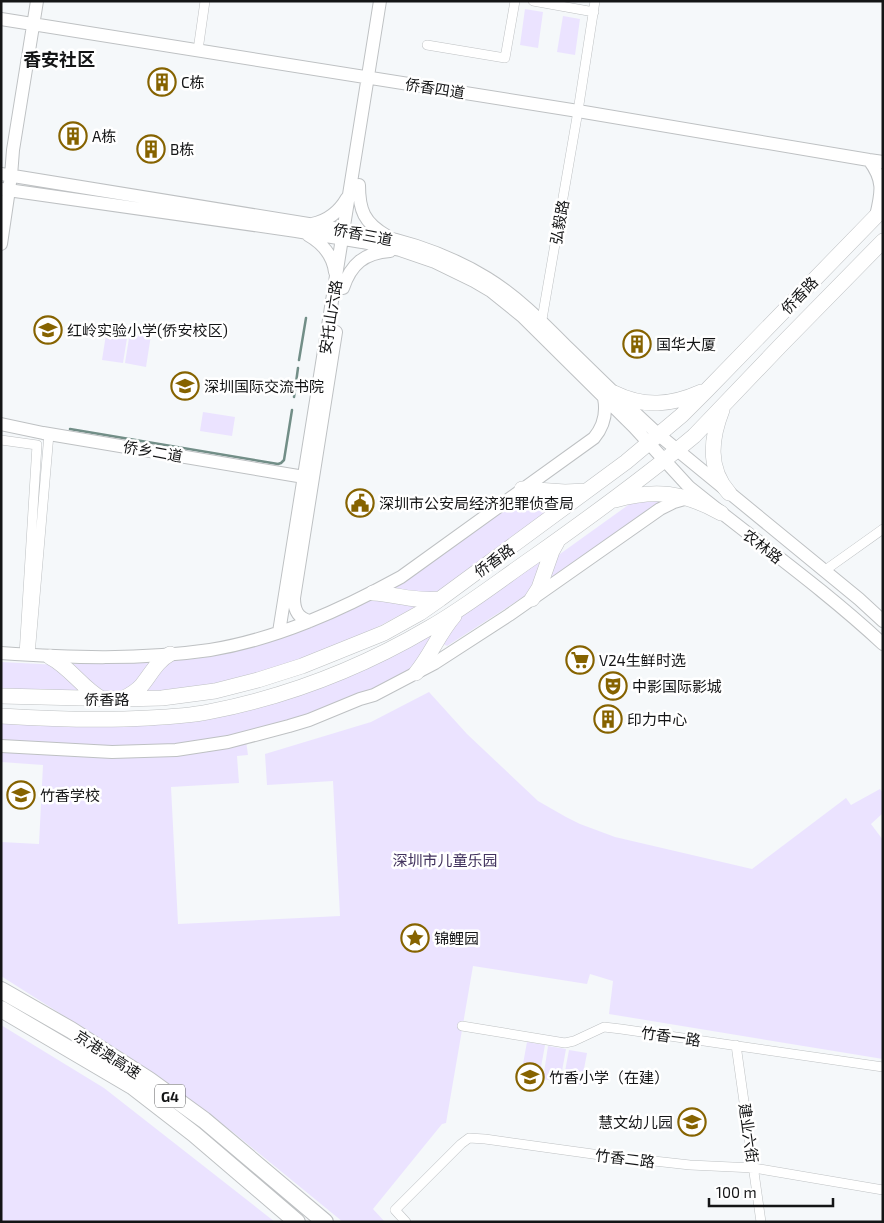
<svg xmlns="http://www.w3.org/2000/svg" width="884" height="1223" viewBox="0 0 884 1223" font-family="'Exo 2','Noto Sans SC',sans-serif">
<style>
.green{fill:#ebe3ff}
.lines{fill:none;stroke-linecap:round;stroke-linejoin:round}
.stream{stroke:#728e87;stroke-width:2.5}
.street-casing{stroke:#bec1c3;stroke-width:10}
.secondary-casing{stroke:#bec1c3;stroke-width:14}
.primary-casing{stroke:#bec1c3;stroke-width:16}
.highway-casing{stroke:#bec1c3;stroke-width:18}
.street{stroke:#fff;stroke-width:9}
.secondary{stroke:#fff;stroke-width:12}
.primary{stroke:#fff;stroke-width:15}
.highway{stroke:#fff;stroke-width:16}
.labels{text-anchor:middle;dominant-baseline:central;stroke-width:5;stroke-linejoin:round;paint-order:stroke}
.shield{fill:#fff;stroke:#5a5b5c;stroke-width:1}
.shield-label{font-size:14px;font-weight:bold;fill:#141516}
.poi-label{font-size:15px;fill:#141516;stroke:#fff;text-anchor:start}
.street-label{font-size:15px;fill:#141516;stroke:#fff}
.park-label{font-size:15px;fill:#41325d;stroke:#fff}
.quarter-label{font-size:18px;font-weight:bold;fill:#141516;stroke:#fff}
</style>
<rect width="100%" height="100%" fill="#f5f8fa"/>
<path class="green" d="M525,9L543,12L538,48L520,45Z
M563,16L580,19L575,55L557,52Z
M107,328L128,332L123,363L102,360Z
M130,332L151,335L146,367L125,363Z
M203,412L235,417L232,436L200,431Z
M569,494L500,548L434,594L387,591L520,498Z
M669,498L549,580L553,559L631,503Z
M545,558L534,590L447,646L441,643L452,622Z
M378,597L417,606L370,631L298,662L227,682L182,689L141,693L168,661C203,659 237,653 270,641Z
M439,628L419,666L400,678L325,710L275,726L201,742L129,748L1,743V721L218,715Z
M151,661L131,691L100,694L70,664Z
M1,662L60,665L87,696L1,691Z
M429,692L467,734L538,801L566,817L580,824L615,837L752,869L846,798L851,805L880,789L883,793V813L871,824L883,840V1059L609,1014L613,981L590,974L587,984L473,966L446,1123L442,1124L373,1209L385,1222H343L234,1133L202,1109L143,1066L1,976V842L39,844L43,765L1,762V749L107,754L246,741L248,755L237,756L239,783L171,787L178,924L340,916L333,781L267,785L265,754L371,722Z
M1,1025L104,1088L275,1222H1Z
M527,1042L545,1045L539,1078L521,1075Z
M548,1046L566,1049L560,1082L543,1079Z
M569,1050L587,1053L581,1085L563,1082Z"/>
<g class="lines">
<path class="stream" d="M299,360L306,318
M294,397L298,368
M70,429L278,464L281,463L284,460L292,410"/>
<g class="street-casing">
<path id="street" d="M533,1L594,12
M427,45L505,58L515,1
M198,50L205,1
M541,325L578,111L595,1
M1,440L37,445L24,655
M824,571L883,529
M30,655L49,434
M462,1026L565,1043L574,1041L604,1027L621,1029L883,1067
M736,1045L761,1222
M406,1222L395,1210L461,1144L469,1138L485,1139L600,1155L690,1165L754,1168L883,1190"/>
</g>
<g class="secondary-casing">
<path id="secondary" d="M1,19L578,111L869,160L883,162
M869,160C884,180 882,191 876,216
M1,174L370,234C411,242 451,256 487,278C518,297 543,323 568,348C598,377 628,407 659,435L859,599L883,621
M359,185C359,210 364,223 387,236
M1,189L296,231L362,242L400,250L435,262L474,281L491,291L522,316L634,427L689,487L699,495C760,544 825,590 883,644
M312,224C327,221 339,212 347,198
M308,235C322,243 333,256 335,272
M1,244L11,176L13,150L37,1
M343,288C351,264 364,253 390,251
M1,424L43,433L304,477
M310,621C297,618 294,609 294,598L336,332
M279,632L380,1
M1,653C71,658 141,660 210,650C277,639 341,610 401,577L594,438C604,426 607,413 604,398
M1,746L112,752L176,750L228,742L289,726L309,720L360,699L374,695L435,663L509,615L660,509L674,502L688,498"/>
</g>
<g class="primary-casing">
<path id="primary" d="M614,393C644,408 672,405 701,392
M722,410C711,438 707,468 729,493
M522,489L565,492L586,491
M615,500C655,489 684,492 721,513
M373,593C395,594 416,602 439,599
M532,599L539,588L552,551L557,542
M50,657C70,667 82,688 102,699
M416,673C431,655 439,633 454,616
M1,696L122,699L162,698L215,691L258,680L302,666L384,633L420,613L440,599L626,462L682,415L707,390L883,209
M122,699C130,695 137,691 142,685C151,674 157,661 170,654
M1,716C50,719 99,721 148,718C168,717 188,716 208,712C286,697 361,668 429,628C466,607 500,580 535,556C583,522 631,487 677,450L694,436L780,346L883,241"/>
</g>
<g class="highway-casing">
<path id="highway" d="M1,990L71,1030L149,1080L204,1120L325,1222
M1,1009L132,1086L194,1134L297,1222"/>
</g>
<use href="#street" class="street"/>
<use href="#secondary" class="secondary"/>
<use href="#primary" class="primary"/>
<use href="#highway" class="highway"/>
</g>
<defs>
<g id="building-ring" transform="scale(1.4375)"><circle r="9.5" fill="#fff" stroke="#866300" stroke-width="1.5"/><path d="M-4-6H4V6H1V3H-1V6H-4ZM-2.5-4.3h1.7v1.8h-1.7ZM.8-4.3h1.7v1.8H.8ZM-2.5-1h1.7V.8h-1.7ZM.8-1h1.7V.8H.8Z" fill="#866300"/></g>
<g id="school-ring" transform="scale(1.4375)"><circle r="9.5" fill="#fff" stroke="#866300" stroke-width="1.5"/><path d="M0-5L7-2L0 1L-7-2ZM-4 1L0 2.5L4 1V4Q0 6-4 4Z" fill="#866300"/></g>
<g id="civic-ring" transform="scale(1.4375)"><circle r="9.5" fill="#fff" stroke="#866300" stroke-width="1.5"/><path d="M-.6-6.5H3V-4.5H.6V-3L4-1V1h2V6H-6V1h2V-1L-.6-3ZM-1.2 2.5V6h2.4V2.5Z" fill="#866300"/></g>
<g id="supermarket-ring" transform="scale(1.4375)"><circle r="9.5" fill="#fff" stroke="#866300" stroke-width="1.5"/><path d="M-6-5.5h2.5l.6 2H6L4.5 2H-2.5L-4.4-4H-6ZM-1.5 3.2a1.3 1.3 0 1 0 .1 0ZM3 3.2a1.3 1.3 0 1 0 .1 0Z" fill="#866300"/></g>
<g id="theatre-ring" transform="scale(1.4375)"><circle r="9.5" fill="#fff" stroke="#866300" stroke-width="1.5"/><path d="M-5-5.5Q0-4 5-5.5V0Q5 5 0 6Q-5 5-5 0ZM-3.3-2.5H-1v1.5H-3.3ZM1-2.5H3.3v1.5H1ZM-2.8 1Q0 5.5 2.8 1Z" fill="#866300"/></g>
<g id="sight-ring" transform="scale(1.4375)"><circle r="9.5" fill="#fff" stroke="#866300" stroke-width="1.5"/><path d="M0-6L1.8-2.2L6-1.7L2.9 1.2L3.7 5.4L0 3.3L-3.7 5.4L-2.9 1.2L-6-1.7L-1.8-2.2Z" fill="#866300"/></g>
<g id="university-ring" transform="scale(1.4375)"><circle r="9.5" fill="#fff" stroke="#866300" stroke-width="1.5"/><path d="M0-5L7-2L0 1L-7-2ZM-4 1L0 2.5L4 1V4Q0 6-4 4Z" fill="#866300"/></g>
</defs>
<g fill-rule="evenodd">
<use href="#building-ring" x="162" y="82"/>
<use href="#building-ring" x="73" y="136"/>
<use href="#building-ring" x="151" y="149"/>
<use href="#school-ring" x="48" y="330"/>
<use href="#building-ring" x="637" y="344"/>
<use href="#school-ring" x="185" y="386"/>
<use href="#civic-ring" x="360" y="503"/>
<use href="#supermarket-ring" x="580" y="660"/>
<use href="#theatre-ring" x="613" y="686"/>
<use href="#building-ring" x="608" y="719"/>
<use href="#school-ring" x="21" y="795"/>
<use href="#sight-ring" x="415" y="938"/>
<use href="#university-ring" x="530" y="1077"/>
<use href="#school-ring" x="692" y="1122"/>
</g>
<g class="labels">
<rect class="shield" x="155" y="1084.5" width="30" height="23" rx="4"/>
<g class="shield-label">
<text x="170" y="1096">G4</text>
</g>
<g class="poi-label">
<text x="181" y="82">C栋</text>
<text x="92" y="136">A栋</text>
<text x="170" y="149">B栋</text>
<text x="67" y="330">红岭实验小学(侨安校区)</text>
<text x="656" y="344">国华大厦</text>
<text x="204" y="386">深圳国际交流书院</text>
<text x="379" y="503">深圳市公安局经济犯罪侦查局</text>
<text x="599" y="660">V24生鲜时选</text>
<text x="632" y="686">中影国际影城</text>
<text x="627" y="719">印力中心</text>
<text x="40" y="795">竹香学校</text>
<text x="434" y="938">锦鲤园</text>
<text x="549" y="1077">竹香小学（在建）</text>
<text x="673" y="1122" text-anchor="end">慧文幼儿园</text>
</g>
<g class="street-label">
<text transform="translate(435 88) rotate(9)">侨香四道</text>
<text transform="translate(559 222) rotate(-80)">弘毅路</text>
<text transform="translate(363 234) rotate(11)">侨香三道</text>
<text transform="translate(799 295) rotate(-46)">侨香路</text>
<text transform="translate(330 317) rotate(-81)">安托山六路</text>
<text transform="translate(153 451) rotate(10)">侨乡二道</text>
<text transform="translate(763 546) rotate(38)">农林路</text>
<text transform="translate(494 560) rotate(-36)">侨香路</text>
<text x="107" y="699">侨香路</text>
<text transform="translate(671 1036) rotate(8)">竹香一路</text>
<text transform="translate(108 1054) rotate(33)">京港澳高速</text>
<text transform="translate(749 1133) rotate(82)">建业六街</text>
<text transform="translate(625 1158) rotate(7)">竹香二路</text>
</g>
<g class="park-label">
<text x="445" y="860">深圳市儿童乐园</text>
</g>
<g class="quarter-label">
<text x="59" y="59">香安社区</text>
</g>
</g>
<rect width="884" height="1223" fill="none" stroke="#141516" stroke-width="5"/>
<path d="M709 1198v8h124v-8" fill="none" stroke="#141516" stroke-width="2.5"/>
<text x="716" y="1198" font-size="15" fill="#141516" stroke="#ffffff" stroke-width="4" paint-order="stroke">100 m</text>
</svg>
